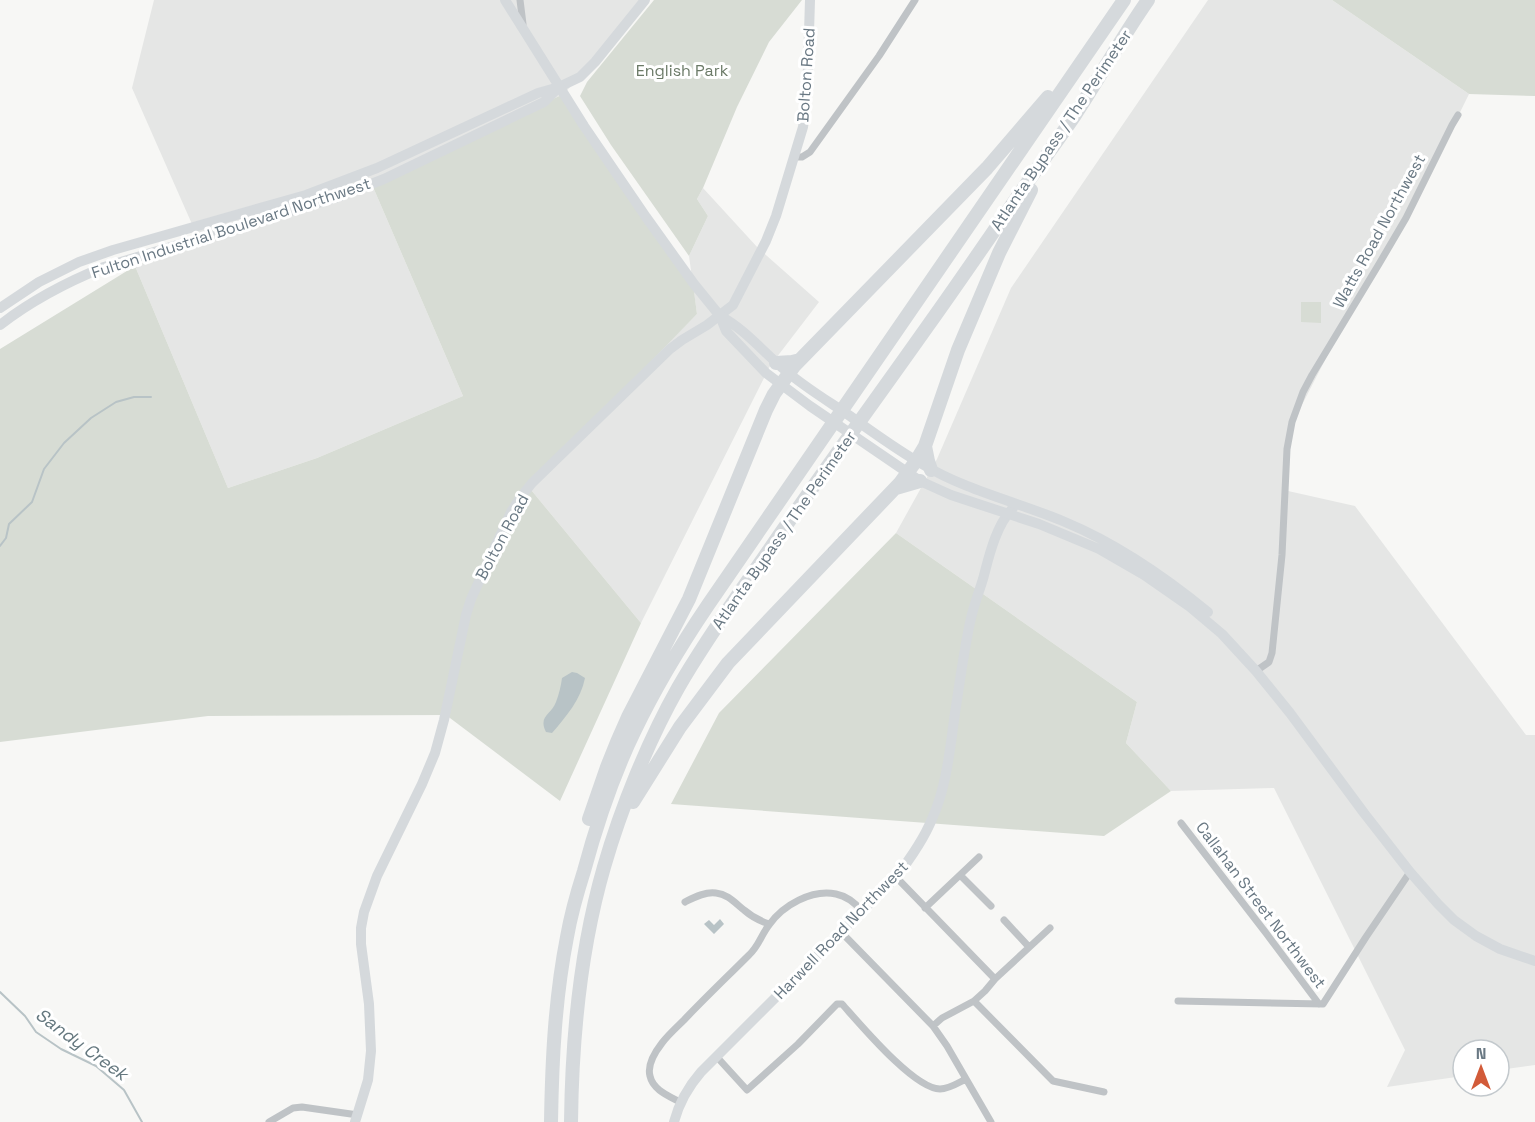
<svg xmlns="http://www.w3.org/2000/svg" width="1535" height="1122" viewBox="0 0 1535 1122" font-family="'Space Grotesk',sans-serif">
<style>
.built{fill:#e5e6e5}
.green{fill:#d7dcd4}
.water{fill:#b8c3c6}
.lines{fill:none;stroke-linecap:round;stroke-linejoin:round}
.stream{stroke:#b8c3c6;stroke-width:2}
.street{stroke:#bfc3c6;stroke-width:7}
.secondary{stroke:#d5d9dc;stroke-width:10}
.primary{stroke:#d5d9dc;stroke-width:10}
.highway{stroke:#d5d9dc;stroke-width:14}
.labels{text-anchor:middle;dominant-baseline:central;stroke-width:6;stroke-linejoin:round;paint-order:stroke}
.park-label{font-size:16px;fill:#6b7a67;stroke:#fff}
.street-label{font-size:16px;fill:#697883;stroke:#fff}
.water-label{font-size:18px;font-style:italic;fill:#65787f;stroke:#fff}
</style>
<rect width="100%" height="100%" fill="#f7f7f5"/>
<path class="built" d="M154,0H644L564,94L370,180L463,396L317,458L228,488L135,266L199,240L132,88Z
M1208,0H1332L1469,94L1403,228L1340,331L1288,432V491L1355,506L1526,735H1535V1065L1499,1070V1050H1463V1076L1387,1087L1405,1050L1274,788L1171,791L1126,743L1137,702L896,533L937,459L1011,288Z
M703,188L758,248L819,302L770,366L641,623L527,485L697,314L689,256L708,216L697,199Z"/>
<path class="green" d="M654,0H802L769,42L737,107L703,188L697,199L708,216L689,256L611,145L580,96L587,82Z
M1332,0H1535V96L1469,94Z
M564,94L692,276L697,314L596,418L527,485L641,623L560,801L446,715L208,716L0,742V349L135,266L228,488L317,458L463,396L370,180Z
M1301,302H1321V323L1301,322Z
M896,533L1137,702L1126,743L1171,791L1104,836L671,804L719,713Z"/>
<path class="water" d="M572,672L577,673L585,678C581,699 566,717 552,733L546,732C538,716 551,715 556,702C559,694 561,686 562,678Z
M720,919L724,924L714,934L704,924L709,920L714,925Z"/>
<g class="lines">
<path class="stream" d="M0,546L6,538L9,524L32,502L44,469L64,443L91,418L116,402L134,397H151
M0,992L25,1016L36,1032L61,1049L96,1066L124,1090L142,1122"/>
<path class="street" d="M520,0L523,24
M795,157H802L810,152L879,56L915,0
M1256,671L1269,662L1272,653L1282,555L1287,449L1292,422L1303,392L1312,375L1379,264L1406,218L1452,125L1458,115
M1181,823L1266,933L1319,1004
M960,875L991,906
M896,877L995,979
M685,902C693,898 706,891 716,893C728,894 736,904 744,910C752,917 760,921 769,924
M925,908L979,857
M1004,920L1029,947
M841,932L933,1026L947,1046L991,1122
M974,1001L1053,1081L1104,1092
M1178,1001L1323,1004L1366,937L1410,872
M933,1026L942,1018L974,1001L985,991L995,979L1050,928
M716,1056L747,1090L798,1044L837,1004H842C860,1024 914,1089 940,1089C949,1089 958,1083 966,1079
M680,1102C669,1096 653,1090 650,1076C647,1065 655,1052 662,1043C668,1035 677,1027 684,1020C705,998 727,977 749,955C759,946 761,935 769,925C783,905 812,889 836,894C846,896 856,904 862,911
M269,1122L293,1108L302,1107L358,1115"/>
<path class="secondary" d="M559,87L580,77L595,62L645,0
M355,1122L368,1080L371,1051L369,1004L361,944V928L364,912L377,876L422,784L435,753L444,720L466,615L471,599L511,512L520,498L532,483L670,349L682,340L707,325L733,305L766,241L776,216L803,127L807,98L810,0
M674,1122C679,1103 688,1087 701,1072L896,877C910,859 923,841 932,819C947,786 950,748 955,713C960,681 964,649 971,618C974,605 979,592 983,579C989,556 996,525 1013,508"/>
<path class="primary" d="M505,0L584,126L646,217L694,284L720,316L726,331L766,373L810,406L920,481L951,495L1039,524L1099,549L1144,575L1190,607L1222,634L1256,671L1290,713L1364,813L1410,872L1438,904L1454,920L1476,936L1500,949L1535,961
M0,308L39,282L79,262L113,250L306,195L377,168L538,93L559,87
M720,316C745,329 764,353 786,371C806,388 828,401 850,416C873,432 897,450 922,464C967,491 1018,502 1065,522C1118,544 1164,576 1208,612
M0,325C32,300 67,282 104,267L338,197L384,179L544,102L559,87"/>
<path class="highway" d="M776,363L792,362L800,360
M925,446L928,461L931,470
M896,488L920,481
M633,802L680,727L728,663L900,483L916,461L925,446L958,350L999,253L1031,190
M589,819L607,767L617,742L628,717L689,599L766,410L774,394L795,365L987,168L1048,97
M551,1122C552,1060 555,998 567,937C571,914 577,893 584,871C597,823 613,775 635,730C656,686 681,645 708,605L1124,0
M571,1122C572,1036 580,950 604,867C621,808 648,741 678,688C705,641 736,598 767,553C819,477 874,402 927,327C960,281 991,235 1023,189C1040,164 1058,140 1075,115C1100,77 1122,37 1148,0"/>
</g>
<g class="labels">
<g class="park-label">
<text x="682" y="70">English Park</text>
</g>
<g class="street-label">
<text transform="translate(806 75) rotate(-86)">Bolton Road</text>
<text transform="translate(1061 130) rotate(-56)">Atlanta Bypass / The Perimeter</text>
<text transform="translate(231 228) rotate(-18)">Fulton Industrial Boulevard Northwest</text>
<text transform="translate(1379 231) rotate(-61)">Watts Road Northwest</text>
<text transform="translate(784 530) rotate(-55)">Atlanta Bypass / The Perimeter</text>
<text transform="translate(502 537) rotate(-62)">Bolton Road</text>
<text transform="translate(1261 905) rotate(53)">Callahan Street Northwest</text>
<text transform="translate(841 930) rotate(-46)">Harwell Road Northwest</text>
</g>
<g class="water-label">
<text transform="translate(82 1044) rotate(36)">Sandy Creek</text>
</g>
</g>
<g transform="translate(1481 1068)"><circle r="28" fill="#ffffff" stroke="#c3c9cd" stroke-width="1.5"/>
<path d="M0-4.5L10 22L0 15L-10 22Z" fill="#d25b39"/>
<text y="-9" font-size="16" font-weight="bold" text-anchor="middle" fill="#697883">N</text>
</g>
</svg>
